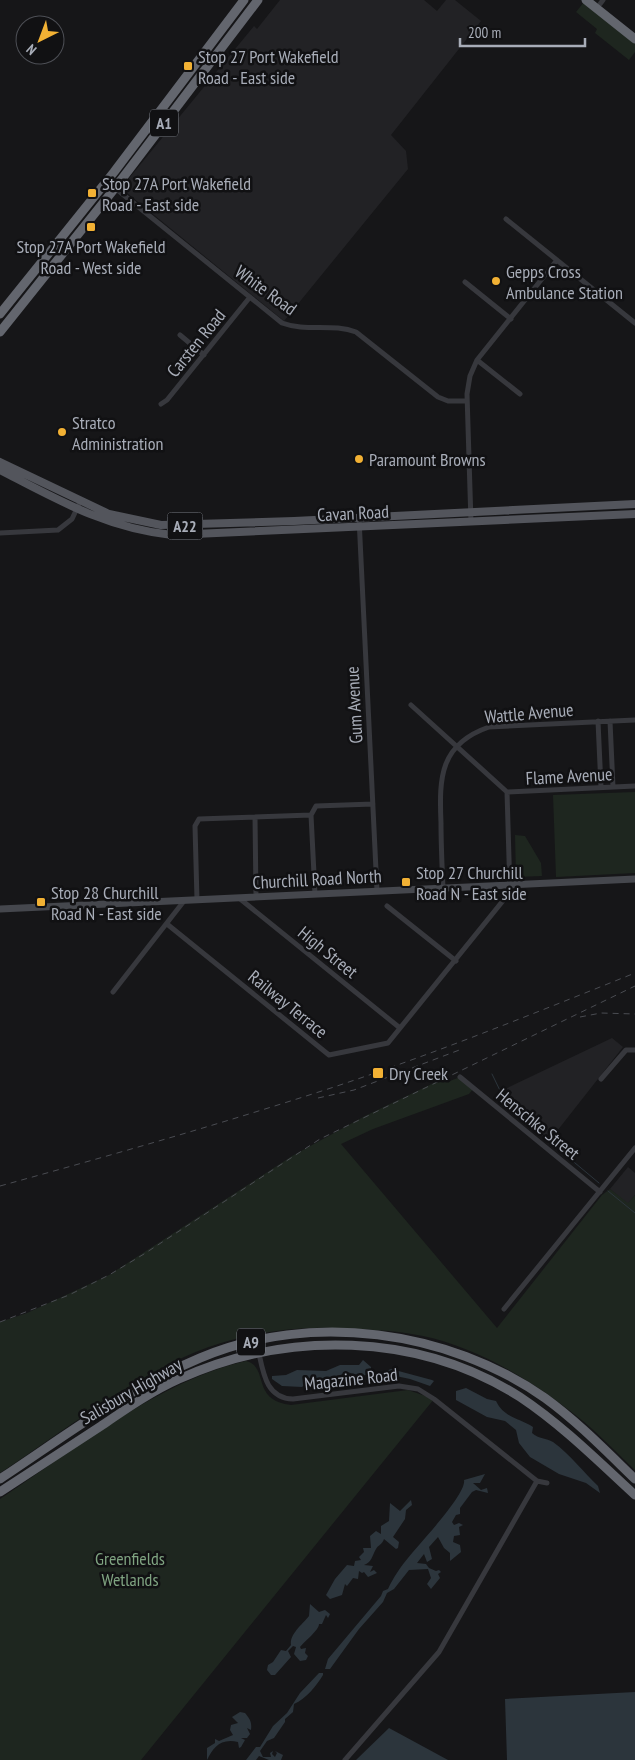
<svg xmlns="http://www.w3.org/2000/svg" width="635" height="1760" viewBox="0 0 635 1760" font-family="'PT Sans Narrow',sans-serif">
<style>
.built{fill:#222225}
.green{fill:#1e261f}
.water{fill:#2c353c}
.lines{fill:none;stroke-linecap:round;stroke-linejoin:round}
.stream{stroke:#2c353c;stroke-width:1}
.street{stroke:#37383d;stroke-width:5}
.secondary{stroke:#45474d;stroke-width:7}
.primary{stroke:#53555c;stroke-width:8}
.highway{stroke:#63666e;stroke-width:9}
.rail{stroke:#4a4c52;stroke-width:1;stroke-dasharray:6 5;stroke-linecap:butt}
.poi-dot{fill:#f2b134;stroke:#111113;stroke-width:2}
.labels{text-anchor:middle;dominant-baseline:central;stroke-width:5;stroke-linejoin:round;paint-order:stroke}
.shield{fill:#111113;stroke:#7b7e86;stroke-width:1}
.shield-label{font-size:16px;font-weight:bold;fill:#a8adb8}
.poi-label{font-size:18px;fill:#a8adb8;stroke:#111113;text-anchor:start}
.street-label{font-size:18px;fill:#a8adb8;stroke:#111113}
.park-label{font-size:18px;fill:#7fa381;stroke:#111113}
</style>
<rect width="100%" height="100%" fill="#161618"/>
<path class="built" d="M280,0H424L437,11L446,0H455L481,21L391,135L406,151L408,169L284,321L121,188L254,26L257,29Z
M612,1038L623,1047L550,1140L512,1108L503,1090Z
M628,1167L635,1173V1195L628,1204L610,1189Z"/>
<path class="green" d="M584,2L635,43V52L629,60L595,33L597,29L576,12Z
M635,792V873L556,877L553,795Z
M515,835L525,836L541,863L542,876L516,877Z
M460,1077L474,1088L469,1094L373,1129L341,1144L497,1328L602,1195L610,1189L628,1203L635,1195V1470C618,1454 601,1436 583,1421C538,1384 480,1348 423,1336C393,1330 363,1329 333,1328C275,1326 213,1340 162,1368C105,1398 53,1438 0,1473V1322L27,1313L109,1275L292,1156L365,1116L442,1079L450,1081Z
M246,1361C270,1367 250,1400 291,1405L408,1390L434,1399L141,1760H0V1499C73,1451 160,1380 246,1361Z"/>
<path class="water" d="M363,1360L371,1367V1374L361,1376L347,1372L325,1382L309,1381L302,1387L282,1386L272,1379V1376L286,1375L297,1370L326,1371L340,1365H359Z
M391,1369L432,1380L434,1381L430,1386L410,1379L391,1375L385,1379L386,1371Z
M466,1388L487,1399L496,1401C504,1418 520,1418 533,1427L532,1433C539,1439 546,1438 553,1442C571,1455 583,1472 598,1486L600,1493L586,1483L559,1474L530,1457L519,1443L516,1430L505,1421L487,1417L456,1400V1391Z
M485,1474L480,1483H473L481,1490L487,1488L488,1493L476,1490L472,1492L460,1508V1514L456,1515L452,1522L454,1525L459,1523L463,1525L459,1527L460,1535L454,1536L453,1542L460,1545L461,1552L450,1561V1553L444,1548L438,1537L429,1547L432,1559L427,1562L424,1554L417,1563L426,1564L429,1568L436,1571L439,1570L441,1572L438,1574L440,1578L431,1589L427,1584L431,1578L428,1569L409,1570L394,1589L387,1593L383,1602L359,1629L330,1669H325L328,1659L381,1596L383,1591L388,1589C393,1578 401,1566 408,1558C418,1545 467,1494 464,1480Z
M411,1500L412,1505L406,1510L405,1519L393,1537L399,1542L398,1548L396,1549L384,1539C382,1545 378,1545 376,1549C372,1556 372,1562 364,1565L373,1566L370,1572L374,1570L377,1573L368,1577L364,1572L362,1573L359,1571L358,1579L353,1578L347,1586L345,1584L342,1595L330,1599L326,1595L335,1579L347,1565L354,1566L355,1561L361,1560L359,1557L364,1552L363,1548H371L370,1536L376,1531L381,1534V1526L389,1521L390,1503L400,1511Z
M310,1604L319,1612L325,1610L330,1614L328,1618L326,1615L322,1624H319C319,1630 306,1640 300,1647L301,1649L306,1648L305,1653L308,1656L306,1660L300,1661L294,1654L296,1647L293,1646L288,1651L291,1657L275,1675H271L267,1670L268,1665L273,1662L281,1650L286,1651L291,1645C289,1634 304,1623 309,1616Z
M319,1673H323V1675C317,1685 306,1699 294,1704L293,1712L285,1719V1722L274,1738L267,1741L260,1751L263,1757H271L270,1753L273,1751L272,1754L275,1757L277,1753L275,1751L283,1755L281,1760H269L259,1756L256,1760H246L256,1747H260L273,1726L287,1713L300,1693Z
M635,1692V1760H507L505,1699Z
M240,1712L245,1713C250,1719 252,1722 251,1730L247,1728L250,1734L247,1738H241L245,1740L241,1747L239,1748L238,1742C220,1738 213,1748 207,1760V1748L215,1743V1739L219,1741L233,1735L230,1730L231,1725L238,1723L232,1717Z
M389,1728L448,1760H356Z"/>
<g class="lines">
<path class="stream" d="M492,1074L508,1107L599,1183
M608,1191L635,1213"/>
<path class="street" d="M600,4L603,0
M115,188L282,323C306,332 333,323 356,332L438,397L448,401H467
M506,219L635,323
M465,282L511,319
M180,335L204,355
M477,360L520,394
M161,404L167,400L250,297
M359,518L377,891
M471,522L467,394L470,376L477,360L557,260
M0,533L58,530L72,519L80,502
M411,705L507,792
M598,721L601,787
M610,721L613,787
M255,817L256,897
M443,888C442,866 441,845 441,823C439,777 440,744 489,727L635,720
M315,894L311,815L316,806L373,804
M239,898L400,1028
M197,900L195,826L199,819L311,815
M387,906L456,961
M167,924L329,1055L388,1043L510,892L507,792L635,786
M113,992L184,901
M460,1077L600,1192
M601,1079L626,1050H635
M504,1309L635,1148
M256,1341C263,1365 262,1398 293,1399L399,1386L418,1389L434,1399L537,1481L547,1483
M345,1760L439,1652L537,1481"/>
<path class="secondary" d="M0,909L635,879"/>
<path class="primary" d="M0,462L109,514L161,525L294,521L635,504
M0,470C58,500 106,528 172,535L635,514"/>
<path class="highway" d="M586,0L635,39
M0,314L114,172L244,0
M0,332L115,188L258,0
M0,1479C65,1436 128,1388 200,1358C311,1311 448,1330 545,1398C578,1422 606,1451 635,1479
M0,1492C34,1470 67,1448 101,1426C126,1409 152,1391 179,1379C287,1330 418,1332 520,1397C562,1425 598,1461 635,1495"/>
<path class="rail" d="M580,1017L601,1013L635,1014
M318,1098L354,1090L462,1049
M0,1186C112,1155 224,1123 334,1087C436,1053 535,1013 635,973
M0,1322L69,1295L109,1275L144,1254L320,1139L635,986"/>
</g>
<g class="poi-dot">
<rect x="183" y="61" width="10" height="10" rx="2.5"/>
<rect x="87" y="188" width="10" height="10" rx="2.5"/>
<rect x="86" y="222" width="10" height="10" rx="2.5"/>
<circle cx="496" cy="281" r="5"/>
<circle cx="62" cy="432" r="5"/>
<circle cx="359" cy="459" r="5"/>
<rect x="401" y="877" width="10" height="10" rx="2.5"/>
<rect x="36" y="897" width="10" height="10" rx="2.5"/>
<rect x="372" y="1067" width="12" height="12" rx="2.5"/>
</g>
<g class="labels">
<g class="shield">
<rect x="150" y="109.5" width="28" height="27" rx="4"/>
<rect x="167.5" y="512.5" width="35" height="27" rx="4"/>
<rect x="237" y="1328.5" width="28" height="27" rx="4"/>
</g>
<g class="shield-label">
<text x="164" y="123">A1</text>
<text x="185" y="526">A22</text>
<text x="251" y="1342">A9</text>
</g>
<g class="poi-label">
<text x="198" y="56">Stop 27 Port Wakefield<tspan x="198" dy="21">Road - East side</tspan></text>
<text x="102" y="183">Stop 27A Port Wakefield<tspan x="102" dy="21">Road - East side</tspan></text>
<text x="91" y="246" text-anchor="middle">Stop 27A Port Wakefield<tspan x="91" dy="21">Road - West side</tspan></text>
<text x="506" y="271">Gepps Cross<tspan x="506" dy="21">Ambulance Station</tspan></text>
<text x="72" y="422">Stratco<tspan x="72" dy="21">Administration</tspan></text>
<text x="369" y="459">Paramount Browns</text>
<text x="416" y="872">Stop 27 Churchill<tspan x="416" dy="21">Road N - East side</tspan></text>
<text x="51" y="892">Stop 28 Churchill<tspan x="51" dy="21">Road N - East side</tspan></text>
<text x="389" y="1073">Dry Creek</text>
</g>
<g class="street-label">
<text transform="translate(266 290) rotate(36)">White Road</text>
<text transform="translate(196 343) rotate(-51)">Carsten Road</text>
<text transform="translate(353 513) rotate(-3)">Cavan Road</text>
<text transform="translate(354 705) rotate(-93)">Gum Avenue</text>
<text transform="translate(529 713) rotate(-5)">Wattle Avenue</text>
<text transform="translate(569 776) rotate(-3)">Flame Avenue</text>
<text transform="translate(317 879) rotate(-3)">Churchill Road North</text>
<text transform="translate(328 952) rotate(39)">High Street</text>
<text transform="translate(288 1004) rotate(39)">Railway Terrace</text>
<text transform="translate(538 1124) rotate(39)">Henschke Street</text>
<text transform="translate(351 1379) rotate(-6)">Magazine Road</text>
<text transform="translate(131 1391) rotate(-30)">Salisbury Highway</text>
</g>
<g class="park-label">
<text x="130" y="1558">Greenfields<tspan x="130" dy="21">Wetlands</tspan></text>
</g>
</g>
<g transform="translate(40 40) rotate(222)"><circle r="24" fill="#111113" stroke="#4d4f55"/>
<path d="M0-4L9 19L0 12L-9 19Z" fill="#f2b134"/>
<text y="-8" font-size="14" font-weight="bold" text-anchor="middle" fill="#a8adb8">N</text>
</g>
<path d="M460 38v8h125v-8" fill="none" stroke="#a8adb8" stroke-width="2.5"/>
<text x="468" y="38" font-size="15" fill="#a8adb8" stroke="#111113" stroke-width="4" paint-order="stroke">200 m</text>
</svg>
